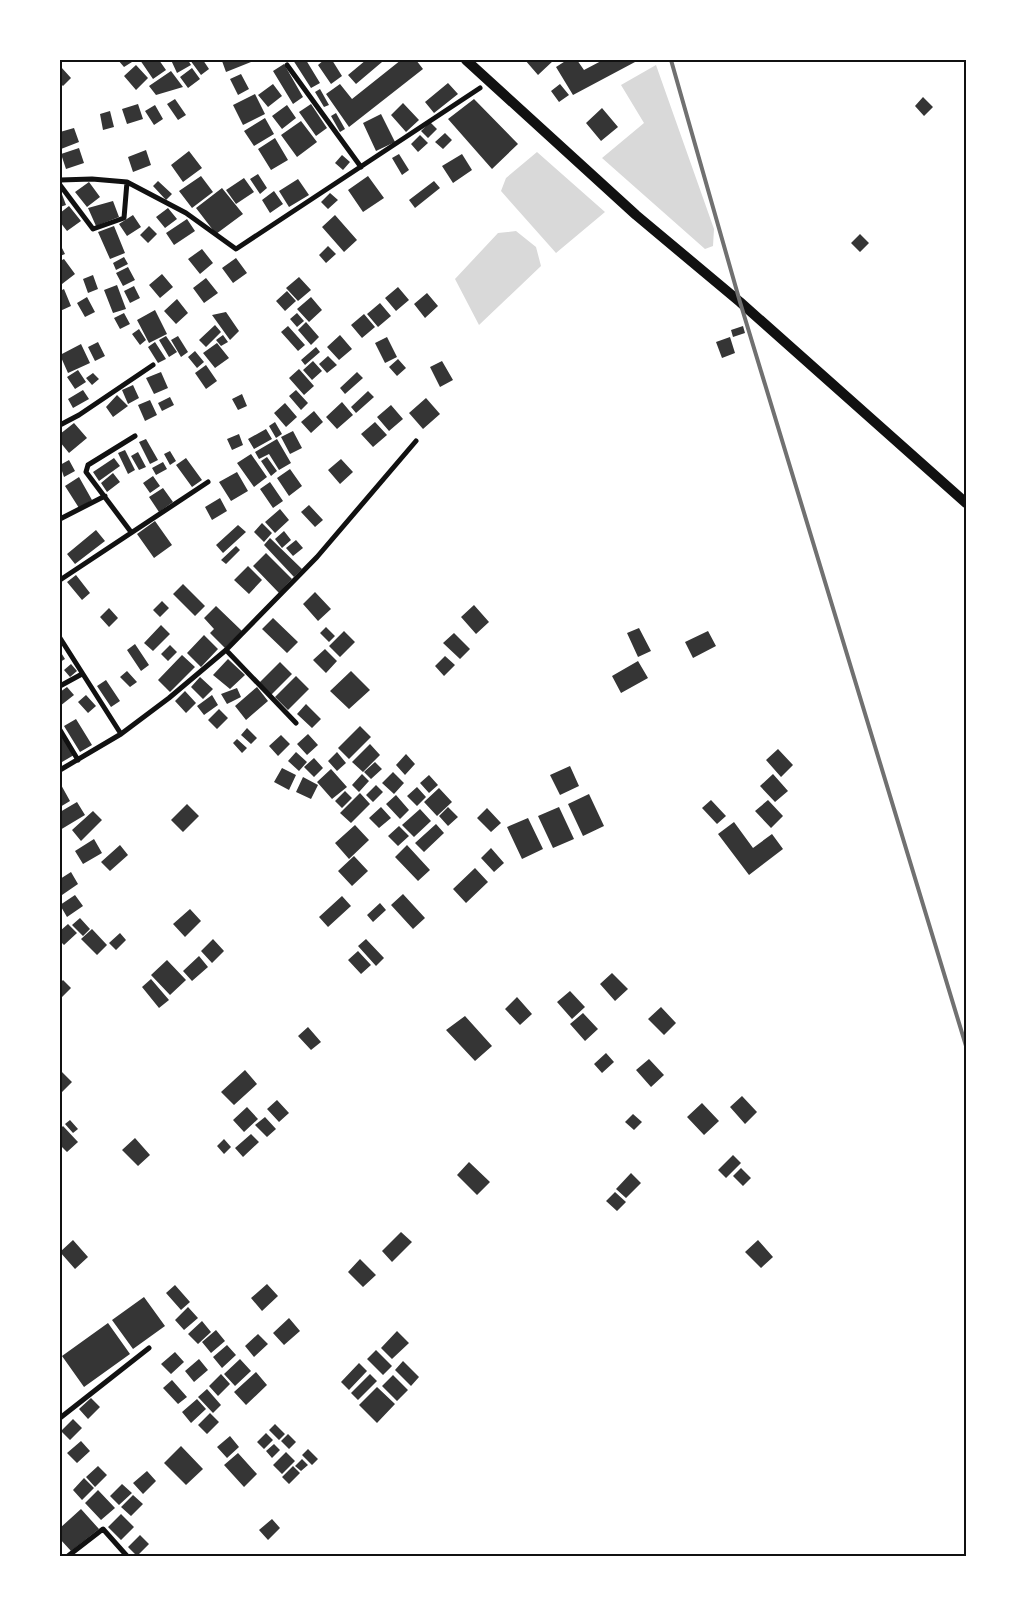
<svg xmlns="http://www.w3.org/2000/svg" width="1026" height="1616" viewBox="0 0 1026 1616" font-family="Lato,sans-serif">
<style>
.water{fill:#d9d9d9}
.building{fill:#353535}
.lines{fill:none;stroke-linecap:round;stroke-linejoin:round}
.minor{stroke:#111;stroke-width:5}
.trunk{stroke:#111;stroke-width:10}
.rail{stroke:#707070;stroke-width:4}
.neatline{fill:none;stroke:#111;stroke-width:2}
</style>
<rect width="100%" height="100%" fill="#fff"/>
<path class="water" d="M656,65L714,229L713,246L705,249L602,158L644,123L621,85Z
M537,152L605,212L556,253L501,191L506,178Z
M516,231L536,247L541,266L479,325L455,279L498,233Z"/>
<path class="building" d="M118,60H131L132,62L124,67Z
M140,60H159L166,70L153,79Z
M171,60H188L191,65L177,73Z
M190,60H203L209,69L201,75Z
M223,60H250L251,62L226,72L222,61Z
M293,60H306L320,83L311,88Z
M324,60H332L342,76L331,84L318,65Z
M366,60H380L382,62L356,84L348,75Z
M401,60H416L423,69L349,127L326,94L340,84L352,99Z
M525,60H554L538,75Z
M567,60H577L584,70L603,60H633L635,62L573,95L556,67Z
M284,64L303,97L293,104L273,71Z
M136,65L148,78L136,90L124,76Z
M61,67L71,78L63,86L60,83Z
M192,68L200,79L188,88L180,77Z
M171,71L183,87L156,95L149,86Z
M241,74L249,89L238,95L230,79Z
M448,83L458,94L434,113L425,102Z
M273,84L282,96L268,107L258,95Z
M560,84L569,95L559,102L551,91Z
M320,89L329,105L324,107L315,92Z
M255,94L265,114L243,125L233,105Z
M923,97L933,107L924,116L915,106Z
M175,99L186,115L178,120L167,104Z
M474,99L518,144L492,169L448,119Z
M403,103L419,120L406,132L391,115Z
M138,104L143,119L127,124L122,109Z
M311,104L327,128L316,136L299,112Z
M155,105L163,119L154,125L145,111Z
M287,105L296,118L282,129L272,116Z
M602,108L618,127L601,141L586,123Z
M110,111L114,127L103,130L100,114Z
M336,113L345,129L340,132L331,116Z
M381,114L395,142L376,151L363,123Z
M265,118L274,134L254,146L244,131Z
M301,121L317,142L297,157L281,135Z
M430,122L437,129L428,138L421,131Z
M74,128L79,142L61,149L60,132Z
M445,133L452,140L443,149L435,142Z
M420,135L428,143L418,152L411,144Z
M275,138L288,160L271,170L258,149Z
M79,148L84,163L66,169L61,154Z
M146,150L151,165L133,172L128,157Z
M189,151L202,168L183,182L171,165Z
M399,154L409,170L402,175L392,158Z
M462,154L472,170L453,183L442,166Z
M342,155L350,162L343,170L335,163Z
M258,174L267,188L260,194L250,179Z
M201,176L213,192L192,208L179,191Z
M368,176L384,198L363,212L348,190Z
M244,178L254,192L236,204L226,190Z
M298,179L309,195L289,207L279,191Z
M158,181L172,194L166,200L153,186Z
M434,181L440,188L415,208L409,200Z
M89,182L100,197L87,207L75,192Z
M222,188L243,214L216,234L196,208Z
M60,189L66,205L60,207Z
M274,191L283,204L270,213L262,200Z
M330,193L338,200L328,209L321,202Z
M113,201L119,217L96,226L88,208Z
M69,206L81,221L67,231L60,222V213Z
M168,208L177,219L165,228L156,217Z
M133,215L141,227L127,236L119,224Z
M335,215L357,240L344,252L322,227Z
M187,219L195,231L174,245L166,233Z
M114,226L125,253L110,259L98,232Z
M149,226L157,234L148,243L140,235Z
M860,234L869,243L860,252L851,243Z
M60,244L65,254L60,256Z
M328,246L336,254L326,263L319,255Z
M202,249L213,263L200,274L188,259Z
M124,257L128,264L116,270L113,263Z
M236,258L247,273L233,283L222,268Z
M64,259L75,274L62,284L60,261Z
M128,267L135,280L123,286L116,273Z
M162,274L173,287L160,298L149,285Z
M93,275L98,289L88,293L83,279Z
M299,277L311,290L298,301L286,288Z
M206,278L218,293L204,303L193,288Z
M117,285L126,309L113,313L104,290Z
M134,286L140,298L130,303L124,291Z
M398,287L409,300L396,311L385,298Z
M64,289L71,306L60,311V291Z
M287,291L296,301L285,311L276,301Z
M427,293L438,306L425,318L414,304Z
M87,297L95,312L85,317L77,303Z
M311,297L322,310L309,322L297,309Z
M177,299L188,313L176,324L164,311Z
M380,303L391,316L378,327L367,314Z
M155,310L167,334L149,343L137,320Z
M226,312L239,331L230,340L212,315Z
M124,313L130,324L120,329L114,318Z
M297,313L304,321L297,327L290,319Z
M364,314L375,327L362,338L351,325Z
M306,322L319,337L311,345L298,330Z
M215,325L221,332L206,347L199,340Z
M288,326L305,345L298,351L281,332Z
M743,326L745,333L733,337L731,330Z
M139,329L146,340L140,345L132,334Z
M223,335L228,342L221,346L216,340Z
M340,335L352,349L339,360L327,347Z
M166,336L177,352L169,357L159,340Z
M178,336L188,352L181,357L171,340Z
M387,337L397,357L385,363L375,343Z
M730,337L735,353L722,358L716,342Z
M98,342L105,356L95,361L88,347Z
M155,342L166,359L158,363L148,347Z
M217,343L229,358L215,368L203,353Z
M81,344L90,363L68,373L60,355Z
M316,347L320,352L305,365L301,360Z
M195,351L204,362L197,368L188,357Z
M328,356L337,365L327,373L319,364Z
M398,359L406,368L397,376L389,367Z
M313,361L322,371L312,380L303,370Z
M442,361L453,380L440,387L430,367Z
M206,365L217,381L206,389L195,373Z
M299,369L314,386L304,395L289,378Z
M78,370L86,382L75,389L67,377Z
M161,372L168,388L154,394L146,378Z
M357,372L363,378L345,394L340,388Z
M93,373L99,379L92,385L86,378Z
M133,385L139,398L128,404L122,390Z
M83,390L89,399L73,408L68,399Z
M296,390L308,403L301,410L289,396Z
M368,391L374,397L356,413L351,407Z
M242,394L247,406L238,410L232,399Z
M117,395L128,406L113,417L106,407Z
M170,397L174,405L162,411L158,403Z
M426,398L440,414L423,429L409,413Z
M150,400L157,415L145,421L138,405Z
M342,402L353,415L337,429L326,417Z
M285,403L297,417L286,427L274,413Z
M391,405L403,419L389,431L377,417Z
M314,411L323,422L311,433L301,422Z
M275,422L282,434L276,438L269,426Z
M375,422L387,435L373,447L361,434Z
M74,423L87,438L69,453L60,442V434Z
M266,429L272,439L254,449L248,439Z
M293,431L302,448L290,454L281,437Z
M239,434L243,445L232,450L227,439Z
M146,439L158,460L150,464L139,442Z
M277,439L291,463L279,470L269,454L259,459L255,452Z
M125,450L135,470L128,474L118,453Z
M170,451L176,461L170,465L164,454Z
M138,452L146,467L139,470L131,456Z
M251,454L267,477L254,487L237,463Z
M267,457L277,471L271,476L261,461Z
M114,458L120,466L99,481L93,472Z
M186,458L202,480L192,487L176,465Z
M341,459L353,472L340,484L328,470Z
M69,460L75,471L64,477L60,465Z
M163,462L167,469L156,475L152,468Z
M290,469L302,486L289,496L277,478Z
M237,472L248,491L231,501L219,482Z
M113,473L120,482L107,492L101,483Z
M153,476L160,486L150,493L143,483Z
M79,477L92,500L79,508L65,486Z
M270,482L283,501L273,508L260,489Z
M163,488L173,502L159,512L149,497Z
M220,498L227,511L212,520L205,507Z
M309,505L323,520L315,527L301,512Z
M280,509L289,520L275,533L265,522Z
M155,521L172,545L154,558L137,534Z
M262,523L272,533L264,542L254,532Z
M238,525L246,532L223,553L216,545Z
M96,530L105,541L75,564L67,554Z
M284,531L291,540L282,548L275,539Z
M270,538L302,569L294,577L264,545Z
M296,540L303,548L293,556L286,548Z
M236,546L240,550L226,564L221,560Z
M266,553L292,579L279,593L253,566Z
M248,566L262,580L249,594L234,580Z
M76,575L90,593L82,600L67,582Z
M183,584L205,606L195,616L173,594Z
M315,592L331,609L318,621L303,604Z
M162,601L169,608L160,617L153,610Z
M474,605L489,622L476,634L461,617Z
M216,606L242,631L225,648L210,633L214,629L204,618Z
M109,608L118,618L109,627L100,617Z
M273,618L298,642L287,653L262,629Z
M161,625L170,634L153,651L144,643Z
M326,627L335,636L329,642L320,633Z
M639,628L651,651L638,657L627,633Z
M344,631L355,642L340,657L329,646Z
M708,631L716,646L693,658L685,642Z
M454,633L470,649L460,659L443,643Z
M204,635L218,649L201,667L187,653Z
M135,644L149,665L141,671L127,650Z
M170,645L177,652L168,661L161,654Z
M325,649L337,661L326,673L313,660Z
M60,651L65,659L60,662Z
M182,655L195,667L170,692L158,680Z
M445,656L455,665L444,676L435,666Z
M228,659L245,675L230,689L213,675Z
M638,661L648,678L621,693L612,676Z
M280,662L292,674L271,695L259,683Z
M71,664L77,671L70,677L64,670Z
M127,671L137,682L130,687L120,677Z
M351,671L370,690L349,709L330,691Z
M296,676L309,689L288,710L275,697Z
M200,677L213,689L203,699L191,687Z
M106,680L120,701L111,707L97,686Z
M67,687L74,695L60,706V692Z
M257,687L268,701L246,720L235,706Z
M237,688L241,697L227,704L221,694Z
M185,691L196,703L186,713L175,701Z
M86,695L96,706L88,713L78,702Z
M212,695L218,705L204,715L197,706Z
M306,704L321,719L312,728L297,714Z
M219,709L228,718L217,729L208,720Z
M76,719L92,745L80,752L64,726Z
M360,726L371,737L349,759L338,748Z
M247,728L257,738L251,744L241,735Z
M60,731L74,755L62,762L60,758Z
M308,734L318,745L307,755L297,744Z
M281,735L290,744L278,756L269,746Z
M237,739L247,748L242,753L233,743Z
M370,744L380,755L363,772L352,762Z
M778,749L793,765L781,777L766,760Z
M296,752L307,762L299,771L288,761Z
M337,752L346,763L337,771L328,761Z
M406,754L415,764L405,775L396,765Z
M314,758L323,768L314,777L304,767Z
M375,762L382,769L371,779L364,772Z
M570,766L579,786L560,795L550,775Z
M282,768L296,775L289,790L274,782Z
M331,769L347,787L332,799L317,782Z
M393,772L404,783L394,794L382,783Z
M362,774L369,781L359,792L352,785Z
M773,774L788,791L775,802L760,786Z
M429,775L438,785L429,793L420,783Z
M303,777L318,785L311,799L296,792Z
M60,783L70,801L60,807Z
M376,785L383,792L373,802L366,795Z
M417,787L426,797L417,806L407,796Z
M439,788L452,802L437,816L424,802Z
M345,791L352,798L342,808L335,801Z
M360,793L370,804L351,823L340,813Z
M589,794L604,826L583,836L568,804Z
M396,795L409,810L400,819L386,804Z
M711,800L726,816L717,824L702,808Z
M768,800L783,816L771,828L755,811Z
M77,802L85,815L60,830V812Z
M187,804L199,816L183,832L171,820Z
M381,807L391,818L379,828L369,818Z
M448,807L458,817L448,826L439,816Z
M559,807L574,839L553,848L538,816Z
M487,808L501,823L491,832L477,818Z
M420,809L431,821L414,837L402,825Z
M93,811L102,820L81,841L72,830Z
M528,818L543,849L522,859L507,827Z
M734,822L753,848L772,834L783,849L749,875L718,834Z
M436,824L444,833L424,852L415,843Z
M355,825L369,840L349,859L335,843Z
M399,826L409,836L398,846L388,836Z
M94,839L102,853L83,864L75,851Z
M120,845L128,855L110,871L101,862Z
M407,845L430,870L418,881L395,857Z
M491,848L504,863L494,872L481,858Z
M354,856L368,871L352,886L338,871Z
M475,868L488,882L466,903L453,889Z
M71,872L78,884L62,895L60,879Z
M403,894L425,918L413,929L391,905Z
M75,895L83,906L67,917L60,905Z
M342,896L351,906L328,927L319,917Z
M380,903L386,910L373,922L367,915Z
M190,909L201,921L185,937L173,924Z
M80,918L90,929L83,936L72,925Z
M68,924L77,933L64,945L60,941V931Z
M92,929L107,945L97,955L81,939Z
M120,933L126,940L116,950L109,943Z
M213,939L224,951L212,963L201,951Z
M366,939L384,958L376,966L358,946Z
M358,951L371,965L361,974L348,960Z
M199,956L208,967L192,981L183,971Z
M167,960L186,980L170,995L151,975Z
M612,973L628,989L615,1001L600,984Z
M151,979L169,1000L159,1008L142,987Z
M63,980L71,988L60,999V983Z
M570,991L585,1007L572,1019L557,1002Z
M517,997L532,1014L520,1025L505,1009Z
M661,1007L676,1023L664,1035L648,1019Z
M583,1013L598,1029L585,1041L570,1024Z
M465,1016L492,1046L475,1061L446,1030Z
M308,1027L321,1042L311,1050L298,1036Z
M606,1053L614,1062L602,1073L594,1064Z
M649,1059L664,1075L651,1087L636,1070Z
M60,1070L72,1082L60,1094Z
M245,1070L257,1084L234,1105L221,1092Z
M742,1096L757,1112L745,1124L730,1107Z
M277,1100L289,1113L279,1122L267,1109Z
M702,1103L719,1121L704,1135L687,1117Z
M247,1107L258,1119L244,1132L233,1120Z
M633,1114L642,1122L634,1130L625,1122Z
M265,1117L276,1129L267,1137L255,1125Z
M70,1120L78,1129L73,1133L65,1124Z
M63,1126L78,1142L67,1152L60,1145V1129Z
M251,1134L259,1142L243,1157L235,1148Z
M135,1138L150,1155L138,1166L122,1150Z
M224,1139L231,1147L224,1154L217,1146Z
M733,1155L741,1163L726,1178L718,1170Z
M469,1162L490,1182L477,1195L457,1175Z
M741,1168L751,1178L743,1186L733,1176Z
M631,1173L641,1183L626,1198L616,1189Z
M615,1192L626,1202L617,1211L606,1201Z
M401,1232L412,1242L392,1262L382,1251Z
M73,1240L88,1257L75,1269L60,1252Z
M758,1240L773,1257L761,1268L745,1252Z
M360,1259L376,1275L363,1287L348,1272Z
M267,1284L278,1296L262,1311L251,1298Z
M175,1285L190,1302L181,1310L166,1293Z
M144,1297L165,1326L133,1349L112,1320Z
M188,1307L198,1318L184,1330L175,1320Z
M289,1318L300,1331L284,1345L273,1333Z
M202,1321L211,1332L198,1344L188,1334Z
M108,1323L130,1354L84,1387L62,1356Z
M216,1330L225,1341L211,1353L202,1342Z
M397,1331L409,1343L392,1359L381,1348Z
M258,1334L268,1344L254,1357L245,1346Z
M227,1345L236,1355L222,1368L213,1357Z
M376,1350L392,1366L383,1375L367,1359Z
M175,1352L184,1362L171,1374L161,1364Z
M199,1359L208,1370L194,1382L185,1371Z
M240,1359L251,1371L235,1386L224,1374Z
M403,1361L419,1377L411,1386L395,1370Z
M359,1363L367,1371L349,1390L341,1382Z
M256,1372L267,1385L246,1405L234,1392Z
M221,1374L230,1384L218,1396L209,1386Z
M370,1374L377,1381L358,1400L351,1393Z
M393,1375L408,1390L397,1401L382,1386Z
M172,1380L187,1397L178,1404L163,1388Z
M377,1387L395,1404L377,1423L359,1405Z
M207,1389L221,1405L213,1413L198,1397Z
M91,1398L100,1407L88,1419L79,1409Z
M197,1399L206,1409L191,1423L182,1412Z
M210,1413L219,1422L207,1434L198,1425Z
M73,1419L82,1428L70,1440L61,1431Z
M275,1424L285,1434L279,1440L269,1430Z
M266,1433L273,1440L264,1449L257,1442Z
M288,1434L296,1442L289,1449L281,1441Z
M230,1436L239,1447L227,1458L217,1447Z
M81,1441L90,1451L77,1463L67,1453Z
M274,1444L280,1450L272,1458L266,1451Z
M181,1446L203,1469L186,1485L164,1463Z
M308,1449L318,1459L312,1465L302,1455Z
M286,1452L295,1461L282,1474L273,1465Z
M238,1453L257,1474L244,1487L224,1465Z
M302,1459L308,1465L301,1471L295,1466Z
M98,1466L107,1475L95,1487L86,1477Z
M293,1466L300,1473L289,1484L282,1477Z
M147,1471L156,1481L143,1494L133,1483Z
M84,1478L94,1488L82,1500L73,1490Z
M122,1484L132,1493L119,1505L110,1496Z
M98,1490L115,1508L101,1520L85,1503Z
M133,1495L143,1504L131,1516L121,1507Z
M81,1509L99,1529L71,1551L60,1539V1528Z
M121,1514L134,1527L121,1540L108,1527Z
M272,1519L280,1528L268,1540L259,1530Z
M140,1535L149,1544L137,1556L128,1547Z"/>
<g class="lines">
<path class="minor" d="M287,65L361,167
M60,180L92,179L127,182L186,213L236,249L480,88
M60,185L93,229L124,218L127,182
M60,425L79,415L153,365
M60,519L105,496
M131,532L86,472L88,465L135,436
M60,580L208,482
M60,638L121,734
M226,650L296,723
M60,686L82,674
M60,730L78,760
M60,770L121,734L169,698L226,650L317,557L416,441
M60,1418L149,1348
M68,1556L103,1529L127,1556"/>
<path class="trunk" d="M466,60L636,215L740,302L966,503"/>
<path class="rail" d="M671,60L740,302L966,1046"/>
</g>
<rect width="1026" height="1616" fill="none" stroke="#ffffff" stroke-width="122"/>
<rect x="61" y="61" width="904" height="1494" class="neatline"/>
</svg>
